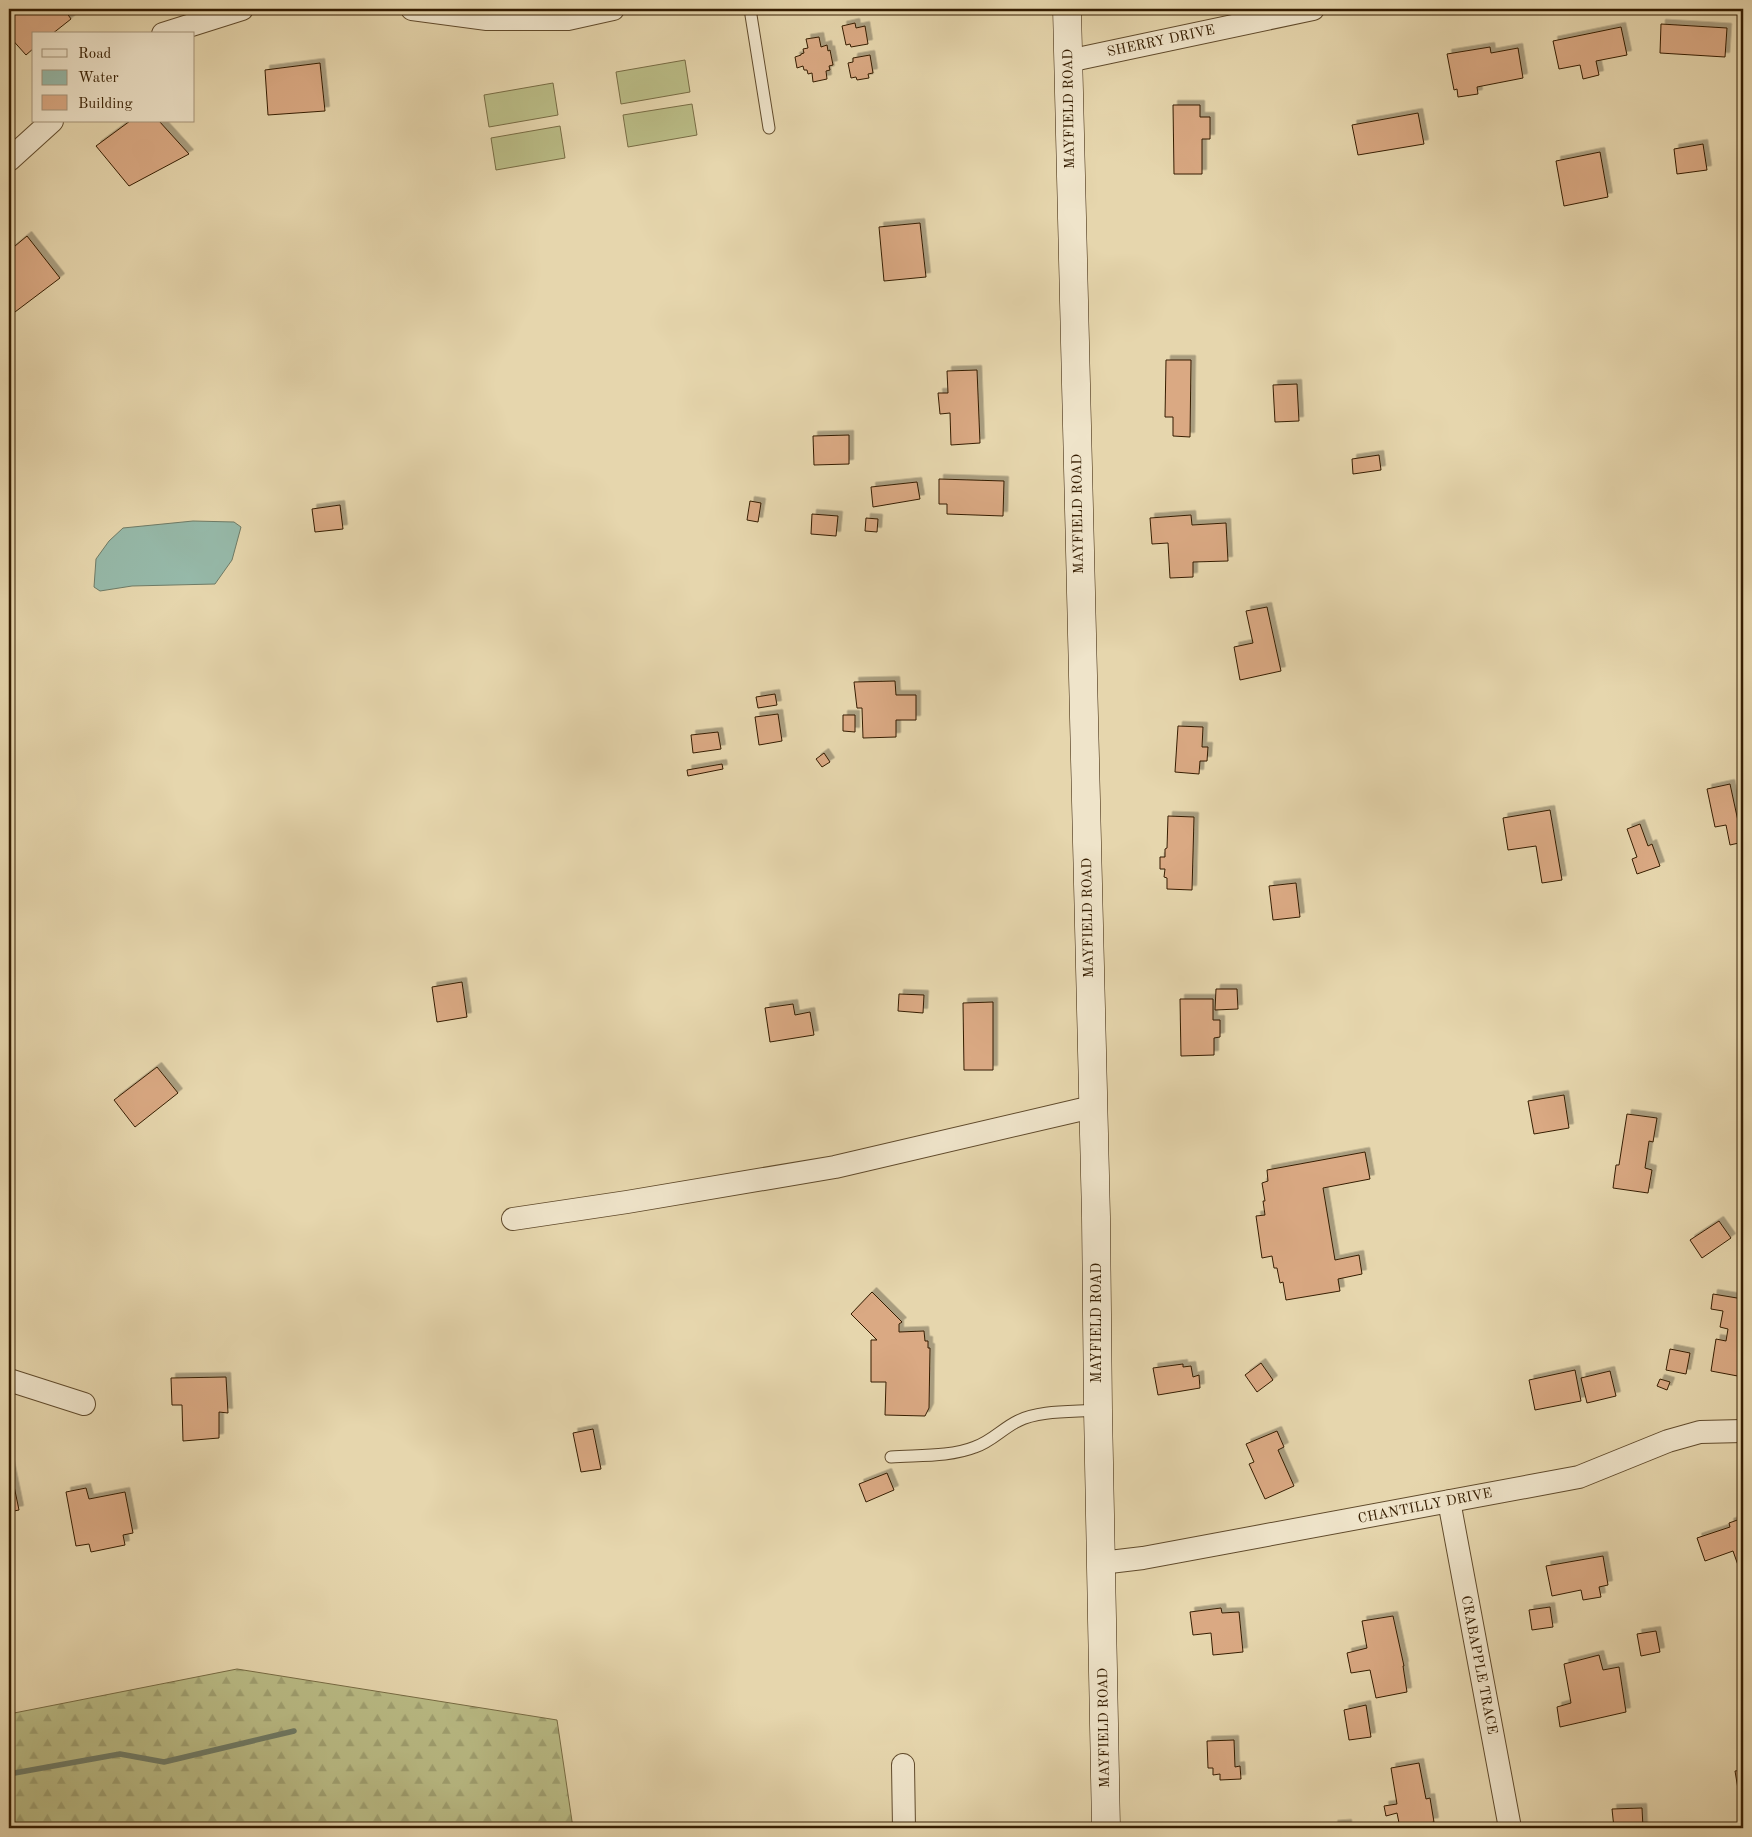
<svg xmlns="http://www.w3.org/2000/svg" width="1752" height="1837" viewBox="0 0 1752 1837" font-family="'Old Standard TT',serif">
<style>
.forest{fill:url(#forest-firs);stroke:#786c44}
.pitch{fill:#babc86;stroke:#786c44}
.water{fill:#96b9a9;stroke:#6f7b66}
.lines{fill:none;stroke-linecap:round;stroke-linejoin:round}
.stream{stroke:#6f7b66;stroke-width:5.5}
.building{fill:#daa983;stroke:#351d01;filter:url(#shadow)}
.lane-casing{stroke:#614b2c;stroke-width:13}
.street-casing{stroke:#614b2c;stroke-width:24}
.secondary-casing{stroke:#351d01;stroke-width:29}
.lane{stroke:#efe4ca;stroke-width:11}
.street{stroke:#efe4ca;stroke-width:22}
.secondary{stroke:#efe4ca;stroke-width:28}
.labels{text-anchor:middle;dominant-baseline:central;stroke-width:5;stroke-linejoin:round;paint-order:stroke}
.street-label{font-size:14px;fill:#351d01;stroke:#efe4ca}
</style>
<defs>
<pattern id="forest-firs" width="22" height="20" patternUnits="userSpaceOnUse" patternTransform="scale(1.25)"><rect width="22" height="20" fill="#babc86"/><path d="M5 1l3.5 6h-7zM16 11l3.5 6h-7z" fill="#a0a172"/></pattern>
<filter id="shadow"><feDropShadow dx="4.5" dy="-4.5" stdDeviation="0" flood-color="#0004"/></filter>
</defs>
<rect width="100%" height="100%" fill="#e6d6ad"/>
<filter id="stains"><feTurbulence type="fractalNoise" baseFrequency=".004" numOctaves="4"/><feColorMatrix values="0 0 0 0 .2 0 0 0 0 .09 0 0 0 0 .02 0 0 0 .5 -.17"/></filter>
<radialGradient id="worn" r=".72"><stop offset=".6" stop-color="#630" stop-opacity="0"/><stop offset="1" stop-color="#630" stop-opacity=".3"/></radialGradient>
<path class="forest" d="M237,1669L557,1720L573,1828H9V1714Z"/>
<path class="pitch" d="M685,60L690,92L621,104L616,72Z
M553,83L558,115L489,127L484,95Z
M692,104L697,135L628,147L623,115Z
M560,126L565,158L496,170L491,138Z"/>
<path class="water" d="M193,521L234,522L241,527L232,560L215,584L132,586L100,591L94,587L96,559L109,541L123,528Z"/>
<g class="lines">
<path class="stream" d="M9,1774L120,1754L164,1762L294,1731"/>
</g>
<path class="building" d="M9,9H64L71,19L52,34H34V48L26,55L9,36Z
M855,23L856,28L865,26L868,44L851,47L850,44L846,45L842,26Z
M1661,24L1727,28L1725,57L1660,53Z
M1621,27L1627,55L1596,61L1599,75L1583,79L1580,65L1559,69L1553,41Z
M819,37L821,47L827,45L828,51L830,50L833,65L829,66L830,70L826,71L827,79L813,82L812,73L808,74L807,70H804L803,66L797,68L795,57L801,55V54L804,53L803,49L808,48L806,39Z
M1490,47L1491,53L1518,48L1523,78L1477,87L1478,94L1458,97L1457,89L1454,90L1447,54Z
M870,55L873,73L868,74L869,78L857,80L856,77L851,78L848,63L853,62V58Z
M320,63L325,111L268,115L265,70Z
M1173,105H1200V117H1210V139H1202V174H1174Z
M1418,113L1424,144L1358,155L1352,125Z
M130,121H159L189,154L129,186L96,146Z
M1703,144L1707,170L1677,174L1674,149Z
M1600,152L1608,197L1564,206L1556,161Z
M920,223L926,277L884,281L879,227Z
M27,236L60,278L11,315L9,312V251Z
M1166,360H1191L1190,437L1173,436V417H1165Z
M977,370L980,443L951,445L950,413L940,414L938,393H948L947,371Z
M1297,384L1299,421L1275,422L1273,385Z
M849,435V464L814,465L813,436Z
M1379,455L1381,470L1353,474L1352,459Z
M939,479L1004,481L1003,516L947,514V504H939Z
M917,482L920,499L873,507L871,487Z
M750,501L761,503L758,522L747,520Z
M340,505L343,529L315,532L312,509Z
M812,514L838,516L836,536L811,534Z
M1191,515L1192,525L1226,523L1228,561L1193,562V577L1170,578L1168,543L1152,544L1150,518Z
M866,518L878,519L877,532L865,531Z
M1267,607L1281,671L1240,680L1234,647L1253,643L1246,611Z
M895,681L896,695H916V720H896V737L863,738L862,708H857L854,682Z
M775,694L777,705L758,708L756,697Z
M778,714L782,741L759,745L755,717Z
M843,715H855V732L843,731Z
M1178,726L1203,727L1202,747H1208L1207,761H1200L1199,774L1175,772Z
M718,732L721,749L693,753L691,735Z
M824,753L830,762L822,767L816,759Z
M722,764L723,769L688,776L687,770Z
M1730,784L1738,821L1743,820V842L1730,845L1726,825L1715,827L1707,789Z
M1550,810L1562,880L1542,883L1536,846L1508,850L1503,818Z
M1168,816L1194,817L1192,890L1167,889V878L1164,877L1165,869H1160V857H1165V849L1167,848Z
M1640,824L1648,846L1652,844L1660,866L1637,874L1632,859L1637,857L1627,829Z
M1296,883L1300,917L1273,920L1269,886Z
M462,982L467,1017L437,1022L432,987Z
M1216,989H1237L1238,1009L1215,1010Z
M899,994L924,995L923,1013L898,1011Z
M1180,999H1213V1020H1220V1037L1214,1038V1055L1181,1056Z
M993,1002V1070H964L963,1003Z
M793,1004L795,1015L810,1012L814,1035L770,1042L765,1008Z
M157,1067L178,1093L135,1127L114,1100Z
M1564,1095L1569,1128L1534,1134L1528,1101Z
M1627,1114L1657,1118L1653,1142L1649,1141L1645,1168L1652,1170L1648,1193L1613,1188L1616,1165H1619Z
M1365,1152L1370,1179L1323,1188L1335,1260L1359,1255L1362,1274L1338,1279L1340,1291L1286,1300L1283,1282L1280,1283L1277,1268H1274L1272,1256L1262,1258L1256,1216L1265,1215L1263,1201H1265L1262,1183L1268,1181L1267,1170Z
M1719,1221L1731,1238L1702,1258L1690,1240Z
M872,1292L902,1322L899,1324V1332L924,1331L925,1341H928V1348H930L929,1408L925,1416L885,1415L886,1382H871V1340H877L851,1314Z
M1713,1294L1743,1299V1377L1711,1371L1716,1339L1726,1341L1728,1329L1720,1327L1723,1311L1711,1309Z
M1670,1349L1690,1353L1686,1374L1666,1370Z
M1261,1363L1273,1380L1257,1392L1245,1375Z
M1183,1364V1367L1191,1366L1193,1377L1199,1375L1200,1388L1158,1395L1153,1368Z
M1575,1370L1581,1401L1535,1410L1529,1380Z
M1610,1371L1616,1396L1587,1403L1581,1378Z
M226,1377L228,1413L219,1412V1438L183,1441L182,1405H172L171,1378Z
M1660,1379L1670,1382L1667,1390L1657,1386Z
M593,1429L601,1469L581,1472L573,1433Z
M1277,1431L1284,1447L1278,1450L1294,1486L1265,1499L1249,1464L1254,1462L1246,1444Z
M9,1462L19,1510L9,1512Z
M887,1473L894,1490L866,1502L859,1484Z
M86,1488L89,1499L125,1492L133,1533L123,1535L125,1545L91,1552L89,1544L76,1546L66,1492Z
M1743,1518V1566L1739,1568L1733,1551L1705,1561L1697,1538L1730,1527L1729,1523Z
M1603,1556L1608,1585L1599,1587L1601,1597L1583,1600L1581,1590L1552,1596L1546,1566Z
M1550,1607L1553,1627L1532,1630L1529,1610Z
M1221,1608L1222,1613L1239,1612L1243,1652L1213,1655L1211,1633L1193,1635L1190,1612Z
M1393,1616L1404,1666H1403L1407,1692L1376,1698L1370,1670L1351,1673L1347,1653L1367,1648L1362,1621Z
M1656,1631L1660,1652L1641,1656L1637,1634Z
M1599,1655L1603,1670L1619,1667L1626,1712L1560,1727L1557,1707L1571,1703L1564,1664Z
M1366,1705L1371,1737L1349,1740L1344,1710Z
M1234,1740L1235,1767L1240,1766L1241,1779L1220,1780V1774L1213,1775V1768H1208L1207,1741Z
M1419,1763L1426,1799L1430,1798L1434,1822L1400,1828L1397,1813L1386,1816L1384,1806L1397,1804L1391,1768Z
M1743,1770V1795H1739L1735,1771Z
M1642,1808L1643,1828H1614L1612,1809Z
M1347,1824V1828H1334L1333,1825Z"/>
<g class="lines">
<g class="lane-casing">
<path id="lane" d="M750,9L769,128
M891,1457C918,1455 950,1457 975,1447C991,1442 1003,1428 1018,1421C1038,1410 1074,1412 1098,1410"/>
</g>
<g class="street-casing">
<path id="street" d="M412,9L487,19H568L613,9
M163,34L242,9
M1068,61L1313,9
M9,160L52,121
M513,1219L627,1202L835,1167L1092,1107
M9,1380L84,1404
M1449,1501L1510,1828
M1101,1563L1143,1558L1579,1477L1668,1441L1700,1432L1743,1431
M903,1765L904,1828"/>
</g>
<g class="secondary-casing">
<path id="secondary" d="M1067,9L1096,1217L1098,1410L1106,1828"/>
</g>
<use href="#lane" class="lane"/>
<use href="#street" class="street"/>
<use href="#secondary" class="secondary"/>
</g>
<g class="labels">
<g class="street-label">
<text transform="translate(1161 41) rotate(-12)">SHERRY DRIVE</text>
<text transform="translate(1069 109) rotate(-91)">MAYFIELD ROAD</text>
<text transform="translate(1078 514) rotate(-91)">MAYFIELD ROAD</text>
<text transform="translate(1088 918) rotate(-91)">MAYFIELD ROAD</text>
<text transform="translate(1097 1323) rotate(-90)">MAYFIELD ROAD</text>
<text transform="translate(1425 1506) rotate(-11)">CHANTILLY DRIVE</text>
<text transform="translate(1479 1665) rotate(79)">CRABAPPLE TRACE</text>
<text transform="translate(1104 1728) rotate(-91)">MAYFIELD ROAD</text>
</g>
</g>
<rect width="1752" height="1837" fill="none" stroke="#e6d6ad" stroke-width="30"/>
<rect x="10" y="10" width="1732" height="1817" fill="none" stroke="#351d01" stroke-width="2.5"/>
<rect x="15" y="15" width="1722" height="1807" fill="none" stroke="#351d01"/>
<rect x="32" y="32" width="162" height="90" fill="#efe4ca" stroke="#a5947a"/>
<rect x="42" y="49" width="25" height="8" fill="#efe4ca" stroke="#a5947a"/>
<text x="78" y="58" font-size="15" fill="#351d01">Road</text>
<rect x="42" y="70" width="25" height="15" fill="#96b9a9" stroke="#a5947a"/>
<text x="78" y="82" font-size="15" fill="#351d01">Water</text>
<rect x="42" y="95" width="25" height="15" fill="#daa983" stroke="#a5947a"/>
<text x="78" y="108" font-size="15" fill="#351d01">Building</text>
<rect width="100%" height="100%" filter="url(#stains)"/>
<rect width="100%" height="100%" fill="url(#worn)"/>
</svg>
